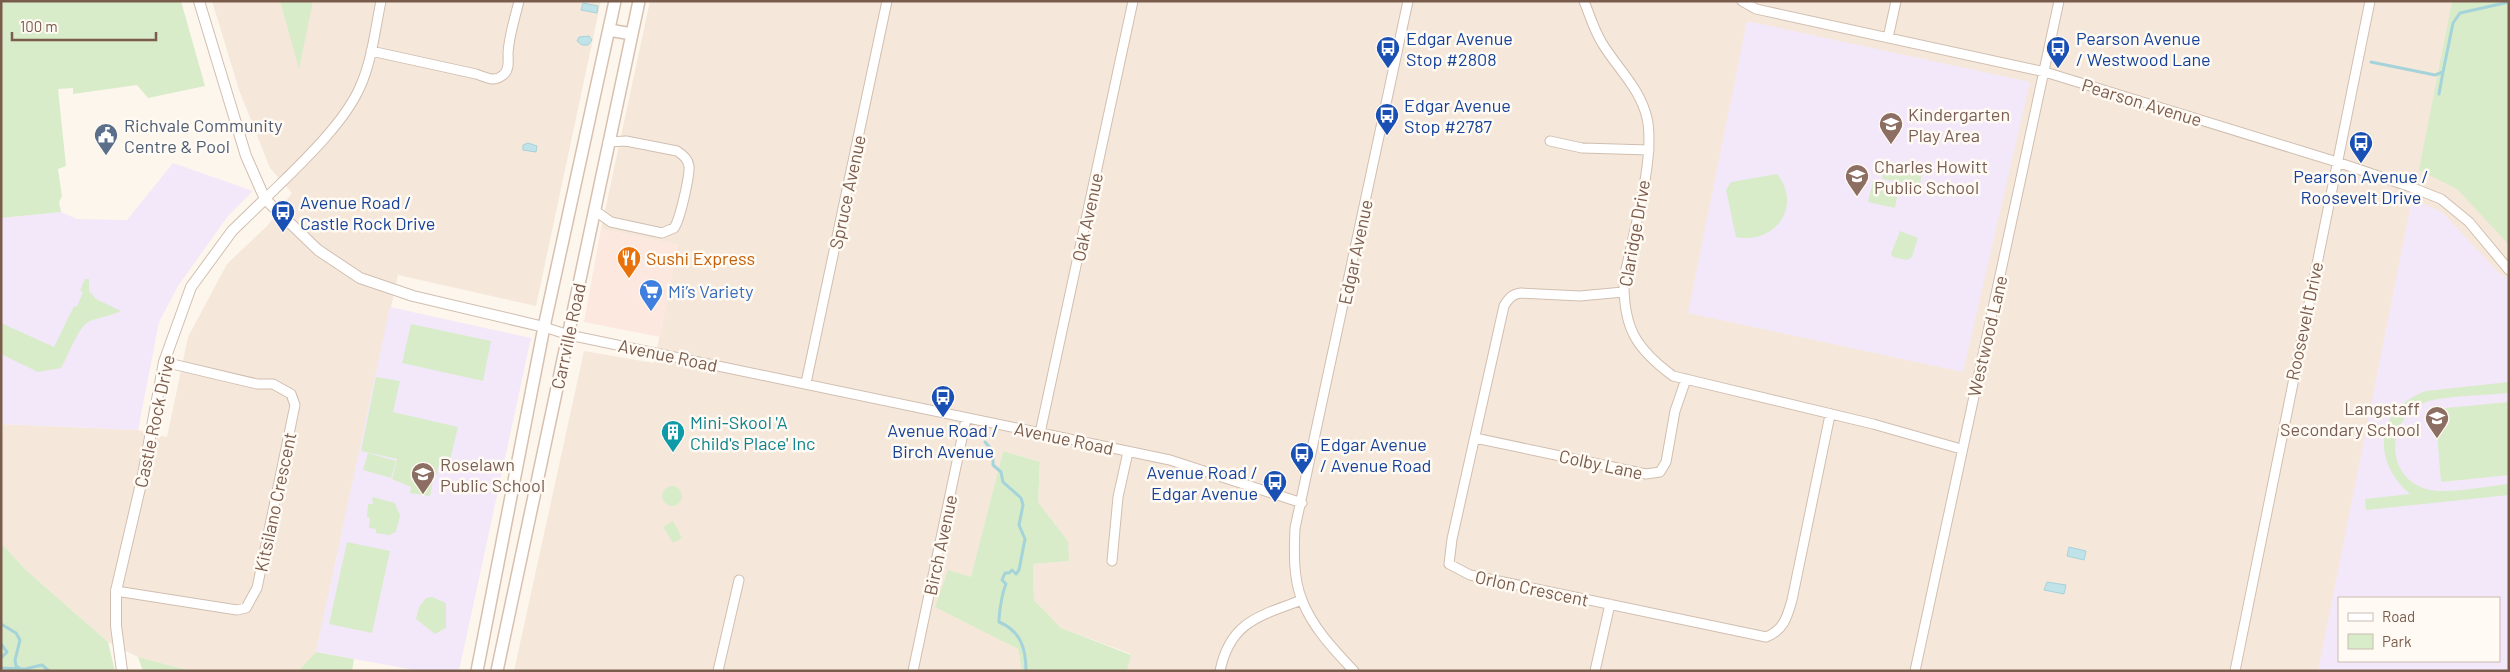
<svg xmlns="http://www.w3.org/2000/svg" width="2510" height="672" viewBox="0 0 2510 672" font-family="Barlow,sans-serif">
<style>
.residential{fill:#f5e8da;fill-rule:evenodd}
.commercial{fill:#fde8e0}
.education{fill:#f3e8fa;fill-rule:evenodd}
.green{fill:#d8ecc9}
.water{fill:#bfe3e8;stroke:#a5d3da}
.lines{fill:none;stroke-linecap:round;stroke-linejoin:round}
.stream{stroke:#a5d3da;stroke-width:3}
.minor-casing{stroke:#d1beb0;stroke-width:11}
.tertiary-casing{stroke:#d1beb0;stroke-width:12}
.secondary-casing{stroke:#d6c0b0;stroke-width:14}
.minor{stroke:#fff;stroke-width:9}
.tertiary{stroke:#fff;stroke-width:10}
.secondary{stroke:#fff;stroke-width:11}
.labels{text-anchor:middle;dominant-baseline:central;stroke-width:5;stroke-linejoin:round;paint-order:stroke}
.transit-label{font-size:18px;fill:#164399;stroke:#fffaf3;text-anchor:start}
.street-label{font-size:18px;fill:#7a5c4d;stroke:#fffaf3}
.education-label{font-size:18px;fill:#785e54;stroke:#fffaf3;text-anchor:start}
.service-label{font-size:18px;fill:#4e5e75;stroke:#fffaf3;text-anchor:start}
.food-label{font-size:18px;fill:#c56008;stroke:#fffaf3;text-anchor:start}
.shop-label{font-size:18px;fill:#366cbe;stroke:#fffaf3;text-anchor:start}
.culture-label{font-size:18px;fill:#0d838f;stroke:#fffaf3;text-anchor:start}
</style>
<rect width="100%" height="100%" fill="#fdf6ec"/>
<path class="residential" d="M212,1H601L536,306L398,275L316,652L298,671H191L138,657L108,642L27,571L1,543V424L138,430L167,437L188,337L227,264L267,226L292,193L270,168L239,90Z
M650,1H2509V671H1127L1131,654L1061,628L1034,600L1033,564L1068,561V541L1038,502L1040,462L1003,451L971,578L935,606L1018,649L1022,671H514L584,351L654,363L678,245L601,229ZM2339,598H2499V661H2339Z"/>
<path class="commercial" d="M601,229L678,245L660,337L584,322Z"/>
<path class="education" d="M1747,21L2030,82L1963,372L1688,313Z
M173,163L253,191L228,216L178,286L159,322L138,430L1,424V218L61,212L77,219L127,220Z
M2412,199L2442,212L2498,272L2509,279V671H2318ZM2339,598H2499V661H2339Z
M390,307L531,338L459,671H420L316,652Z"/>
<path class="green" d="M1,1H181L205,86L148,98L137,85L73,94V88L58,89L66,166L58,169L62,196L59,202L61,212L1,218Z
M280,1H313L299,69Z
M2452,1H2509V245L2457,189L2419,170Z
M1885,165L1922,170L1920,185L1882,179Z
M1777,174C1803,206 1775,245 1736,237L1726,190L1731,182Z
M1873,181L1899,187L1895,208L1868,202Z
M1900,231L1918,238L1912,257L1907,260L1893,257L1891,254Z
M85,279H89V291L96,299L121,311C111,316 100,317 90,321C78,326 69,355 61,368L38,372L1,354V323L54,347L74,306L77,307L83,292L80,291Z
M411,324L491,341L483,381L402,363Z
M376,377L400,381L393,412L458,427L449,464L445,463L438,467L437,474L434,475L430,496L410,493L411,487L392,479L397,459L361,451Z
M2509,382V393C2489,395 2442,396 2426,402C2387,417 2383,476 2426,489C2446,495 2486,486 2509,484V495L2366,510L2365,499L2410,494C2371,461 2375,409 2426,391Z
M2509,402V475L2441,482L2435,409Z
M1003,451L1040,462L1038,502L1068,541L1069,561L1033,564L1034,600L1061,628L1131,655L1127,671H1022L1018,649L935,607L948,570L971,577Z
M368,453L396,461L391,478L363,470Z
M662 496a10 10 0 1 1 20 0a10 10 0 1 1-20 0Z
M372,497L395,503L400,516L396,532L389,535L376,533V529L369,528L370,518L367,517L368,504H373Z
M673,521L682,538L673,543L663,527Z
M347,542L390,551L372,633L329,624Z
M1,543L27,571L108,642L115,671H1Z
M432,597L446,603V628L435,634L416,619L419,607L426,598Z
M316,652L354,659L352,671H298Z
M138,657L191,671H143Z"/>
<path class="water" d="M583,3L598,6L597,13L581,10Z
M589,36L592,40L588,45H582L577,41L579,37Z
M528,143L537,146L536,152L523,150V145Z
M2069,547L2086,551L2084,560L2067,556Z
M2047,582L2066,585L2064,594L2044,590Z"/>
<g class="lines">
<path class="stream" d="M2371,62L2435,75L2443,72L2453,23L2460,13L2509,2
M2439,94L2443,72
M985,442L993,451V465L1001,472L1003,482L1021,498L1023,505L1019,525L1025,539L1019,570L1016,574L1012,570L1009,573H1005L1002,580L1006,584C1002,593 999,613 999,622C1021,631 1026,649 1026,671
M1,624L16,633L20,640L15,660L16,666L21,669
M1,644L7,652L1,658
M1,668L25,669L42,665L49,671"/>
<g class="minor-casing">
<path id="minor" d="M1584,1C1590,16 1594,30 1602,43C1617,68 1640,88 1647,118C1656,158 1632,237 1624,279C1623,327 1635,348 1673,376L1873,424L1961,449
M1742,1L1756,9L2045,72L2337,162L2408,186L2441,199L2469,222L2509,270
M1888,38L1896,1
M371,51L476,74C486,77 494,83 503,75C510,70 508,60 508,53C509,35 515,18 519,1
M1550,141L1582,148L1649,150
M265,199C295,169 343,126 360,87C372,61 375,30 381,1
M594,210L611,222L662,233L674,228C680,220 690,175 689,166C688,159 682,154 677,151L626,141L608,142
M1623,292L1580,296L1521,293C1512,294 1508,299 1504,306L1452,539L1449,564L1470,575L1766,637C1784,630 1787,617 1792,600L1830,415
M544,327L569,335L1170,460L1302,503
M806,383L887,1
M1040,433L1133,1
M1475,438L1646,474L1660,472L1666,462L1675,411L1686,379
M1112,561L1118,497L1128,452
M116,591L237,610L246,608L257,588L295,405L291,394L273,384H257L164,362
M718,671L739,580
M913,671L966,419
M1220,671C1230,622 1259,616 1302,600
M1354,671C1335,651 1312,627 1302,600C1293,578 1294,551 1295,528L1408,1
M1595,671L1610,604
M1915,671L2059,1
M2235,671L2370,1"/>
</g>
<g class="tertiary-casing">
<path id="tertiary" d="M199,1L246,156L265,199L318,250L360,278L413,296L544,327
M122,671L116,626V591L143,475L164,362L191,287L232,231L265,199"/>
</g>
<g class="secondary-casing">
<path id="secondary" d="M609,30L632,34
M477,671L544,327L615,1
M497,671L639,1"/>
</g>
<use href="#minor" class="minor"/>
<use href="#tertiary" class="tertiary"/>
<use href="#secondary" class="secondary"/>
</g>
<defs>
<g id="bus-pin" transform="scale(1.25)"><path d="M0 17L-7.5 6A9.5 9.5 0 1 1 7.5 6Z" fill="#1a4fb4" stroke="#fffaf3"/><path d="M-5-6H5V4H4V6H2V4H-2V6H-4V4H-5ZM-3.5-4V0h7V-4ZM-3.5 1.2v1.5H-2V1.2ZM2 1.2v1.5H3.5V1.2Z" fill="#fff"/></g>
<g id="school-pin" transform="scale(1.25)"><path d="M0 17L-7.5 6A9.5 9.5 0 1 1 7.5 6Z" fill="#8d6e63" stroke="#fffaf3"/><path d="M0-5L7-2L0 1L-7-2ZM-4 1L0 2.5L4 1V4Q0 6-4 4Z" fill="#fff"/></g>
<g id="civic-pin" transform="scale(1.25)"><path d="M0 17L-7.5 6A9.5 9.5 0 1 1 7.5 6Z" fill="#5c6f8a" stroke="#fffaf3"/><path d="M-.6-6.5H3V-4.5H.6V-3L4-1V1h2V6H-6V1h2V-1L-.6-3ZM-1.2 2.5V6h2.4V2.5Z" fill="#fff"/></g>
<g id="restaurant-pin" transform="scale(1.25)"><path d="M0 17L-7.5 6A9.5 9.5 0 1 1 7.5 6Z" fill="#e8710a" stroke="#fffaf3"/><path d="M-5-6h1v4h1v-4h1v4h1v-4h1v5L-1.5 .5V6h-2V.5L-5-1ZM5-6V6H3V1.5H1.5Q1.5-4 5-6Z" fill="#fff"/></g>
<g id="supermarket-pin" transform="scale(1.25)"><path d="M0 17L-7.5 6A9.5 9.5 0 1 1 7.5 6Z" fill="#3f7fe0" stroke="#fffaf3"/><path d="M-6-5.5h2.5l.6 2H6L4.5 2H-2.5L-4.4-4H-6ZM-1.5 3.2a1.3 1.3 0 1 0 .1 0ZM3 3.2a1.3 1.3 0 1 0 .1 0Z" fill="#fff"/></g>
<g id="building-pin" transform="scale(1.25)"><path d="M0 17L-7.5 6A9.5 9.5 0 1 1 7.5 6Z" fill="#0f9aa8" stroke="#fffaf3"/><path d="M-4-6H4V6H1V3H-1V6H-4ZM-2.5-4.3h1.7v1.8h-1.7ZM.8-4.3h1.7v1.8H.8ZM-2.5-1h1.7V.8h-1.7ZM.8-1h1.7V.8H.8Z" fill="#fff"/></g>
</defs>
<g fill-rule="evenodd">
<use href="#bus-pin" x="1388" y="48"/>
<use href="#bus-pin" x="2058" y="48"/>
<use href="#bus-pin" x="1387" y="115"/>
<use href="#school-pin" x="1891" y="124"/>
<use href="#civic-pin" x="106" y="135"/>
<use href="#bus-pin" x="2361" y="143"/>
<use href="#school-pin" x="1857" y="176"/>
<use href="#bus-pin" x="283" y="212"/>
<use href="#restaurant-pin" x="629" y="258"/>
<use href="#supermarket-pin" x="651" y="291"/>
<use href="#bus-pin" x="943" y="397"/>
<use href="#school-pin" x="2437" y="418"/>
<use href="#building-pin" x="673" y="432"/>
<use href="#bus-pin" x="1302" y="454"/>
<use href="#school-pin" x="423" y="474"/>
<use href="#bus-pin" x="1275" y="482"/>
</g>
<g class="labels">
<g class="transit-label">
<text x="1406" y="38">Edgar Avenue<tspan x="1406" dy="21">Stop #2808</tspan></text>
<text x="2076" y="38">Pearson Avenue<tspan x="2076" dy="21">/ Westwood Lane</tspan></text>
<text x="1404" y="105">Edgar Avenue<tspan x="1404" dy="21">Stop #2787</tspan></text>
<text x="2361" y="176" text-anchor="middle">Pearson Avenue /<tspan x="2361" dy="21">Roosevelt Drive</tspan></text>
<text x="300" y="202">Avenue Road /<tspan x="300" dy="21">Castle Rock Drive</tspan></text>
<text x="943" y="430" text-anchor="middle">Avenue Road /<tspan x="943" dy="21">Birch Avenue</tspan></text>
<text x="1320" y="444">Edgar Avenue<tspan x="1320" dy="21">/ Avenue Road</tspan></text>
<text x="1258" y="472" text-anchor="end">Avenue Road /<tspan x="1258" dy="21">Edgar Avenue</tspan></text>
</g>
<g class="street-label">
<text transform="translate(2142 102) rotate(17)">Pearson Avenue</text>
<text transform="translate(847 192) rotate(-78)">Spruce Avenue</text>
<text transform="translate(1087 217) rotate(-78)">Oak Avenue</text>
<text transform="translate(1634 233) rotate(-80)">Claridge Drive</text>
<text transform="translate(1355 252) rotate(-78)">Edgar Avenue</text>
<text transform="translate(2304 321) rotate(-78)">Roosevelt Drive</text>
<text transform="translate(568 336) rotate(-78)">Carrville Road</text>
<text transform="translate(1987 336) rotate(-77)">Westwood Lane</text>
<text transform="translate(668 355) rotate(12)">Avenue Road</text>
<text transform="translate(154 421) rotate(-78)">Castle Rock Drive</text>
<text transform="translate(1064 438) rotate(12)">Avenue Road</text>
<text transform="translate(1601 464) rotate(12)">Colby Lane</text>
<text transform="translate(275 502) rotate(-78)">Kitsilano Crescent</text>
<text transform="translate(940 545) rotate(-78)">Birch Avenue</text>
<text transform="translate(1532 588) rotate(12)">Orlon Crescent</text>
</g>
<g class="education-label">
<text x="1908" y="114">Kindergarten<tspan x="1908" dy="21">Play Area</tspan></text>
<text x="1874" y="166">Charles Howitt<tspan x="1874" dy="21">Public School</tspan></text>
<text x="2420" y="408" text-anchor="end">Langstaff<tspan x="2420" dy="21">Secondary School</tspan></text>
<text x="440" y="464">Roselawn<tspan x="440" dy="21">Public School</tspan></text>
</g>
<g class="service-label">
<text x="124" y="125">Richvale Community<tspan x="124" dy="21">Centre &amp; Pool</tspan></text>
</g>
<g class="food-label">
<text x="646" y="258">Sushi Express</text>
</g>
<g class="shop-label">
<text x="668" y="291">Mi’s Variety</text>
</g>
<g class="culture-label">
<text x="690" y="422">Mini-Skool 'A<tspan x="690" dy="21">Child's Place' Inc</tspan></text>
</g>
</g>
<rect width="2510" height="672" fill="none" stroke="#7a5c4d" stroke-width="5"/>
<rect x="2338" y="597" width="162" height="65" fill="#fffaf3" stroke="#cabbb1"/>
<rect x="2348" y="613" width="25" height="8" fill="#ffffff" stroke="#cabbb1"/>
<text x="2382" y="622" font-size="15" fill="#7a5c4d">Road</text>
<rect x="2348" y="634" width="25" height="15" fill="#d8ecc9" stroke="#cabbb1"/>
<text x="2382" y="647" font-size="15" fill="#7a5c4d">Park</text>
<path d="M12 32v8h144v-8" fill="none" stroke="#7a5c4d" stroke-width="2.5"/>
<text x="20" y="32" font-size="15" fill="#7a5c4d" stroke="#fffaf3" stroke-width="4" paint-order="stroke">100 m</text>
</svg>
